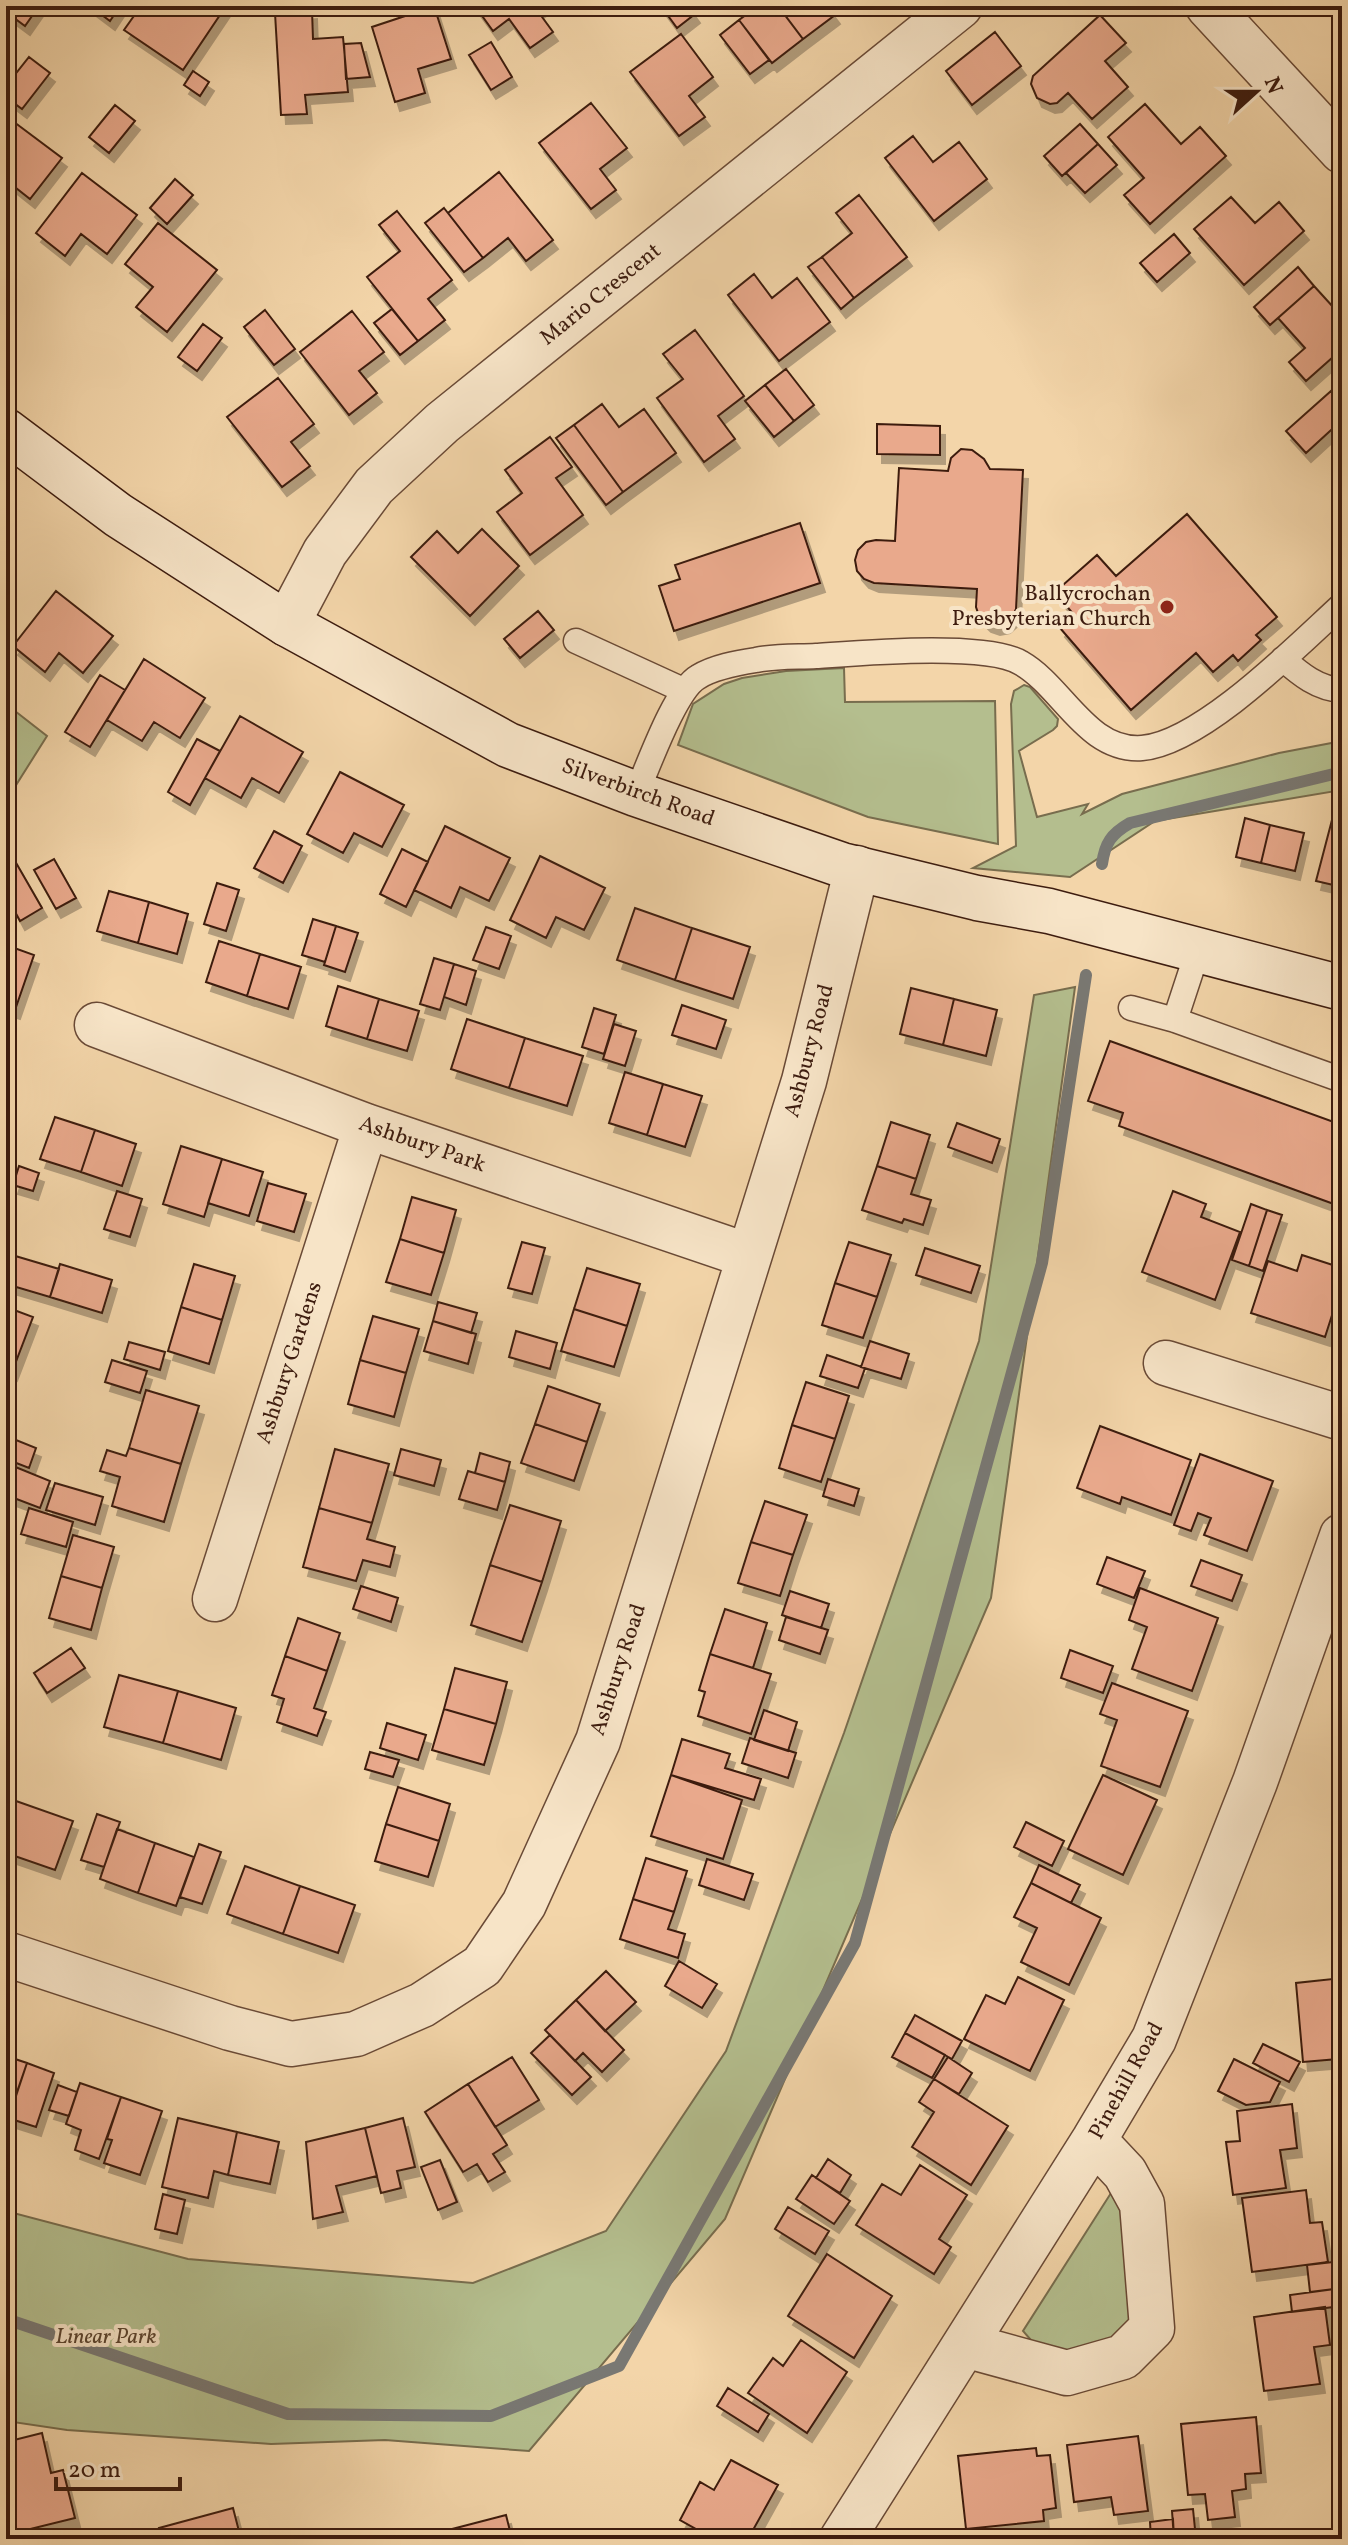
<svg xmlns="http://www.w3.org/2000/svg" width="1348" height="2545" viewBox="0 0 1348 2545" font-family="Vollkorn,serif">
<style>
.green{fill:#b4be8e;stroke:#786d4e;stroke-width:2}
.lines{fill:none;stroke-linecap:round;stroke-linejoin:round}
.stream{stroke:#797873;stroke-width:12}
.building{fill:#e9a98c;stroke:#3d1c0f;stroke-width:2;filter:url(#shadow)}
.lane-casing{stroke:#6a4a36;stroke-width:27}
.street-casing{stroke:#6a4a36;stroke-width:47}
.secondary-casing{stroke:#3d1c0f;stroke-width:47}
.lane{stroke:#f7e4c7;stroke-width:24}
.street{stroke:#f7e4c7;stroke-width:44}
.secondary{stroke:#f7e4c7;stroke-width:44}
.poi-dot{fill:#8f2418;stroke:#f7e4c7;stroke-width:3}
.labels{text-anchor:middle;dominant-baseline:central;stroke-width:8;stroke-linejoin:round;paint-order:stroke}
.street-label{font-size:22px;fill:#3d1c0f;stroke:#f7e4c7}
.poi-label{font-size:22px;fill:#3d1c0f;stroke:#f7e4c7;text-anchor:end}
.park-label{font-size:22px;font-style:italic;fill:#5b442f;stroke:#f7e4c7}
</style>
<defs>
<filter id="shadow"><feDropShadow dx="5" dy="9" stdDeviation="0" flood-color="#0004"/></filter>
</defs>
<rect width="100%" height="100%" fill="#f3d5a9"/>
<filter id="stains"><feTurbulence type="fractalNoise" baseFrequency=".0025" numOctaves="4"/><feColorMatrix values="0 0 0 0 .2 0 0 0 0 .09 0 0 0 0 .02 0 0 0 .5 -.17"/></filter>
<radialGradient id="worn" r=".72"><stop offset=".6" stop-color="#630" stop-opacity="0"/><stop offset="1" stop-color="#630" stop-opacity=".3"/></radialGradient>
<path class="green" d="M844,668L845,702L995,701L998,844L868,817L678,745L693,704L724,684L742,678L786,671Z
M1024,685L1030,687L1058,719L1057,726L1053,730L1019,751L1037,817L1088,804L1082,814L1122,794L1279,753L1342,741V790L1155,821L1070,877L973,868L1016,846L1011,704L1014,691Z
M6,704L47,736L6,801Z
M1075,987L991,1598L725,2219L529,2451L385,2440L271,2444L67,2430L6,2421V2211L188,2259L473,2283L606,2231L726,2051L844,1733L979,1341L1034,995Z
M1111,2193L1116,2194L1121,2200L1132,2319L1125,2332L1094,2348L1056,2352L1037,2347L1023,2331Z"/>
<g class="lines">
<path class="stream" d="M1102,864C1105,843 1111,834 1130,823L1342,772
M6,2319L288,2414L491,2416L619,2366L855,1943L1042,1263L1086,975"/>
</g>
<path class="building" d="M6,6H39L25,26L6,12Z
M90,6H120L110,21Z
M141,6H226L183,70L124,30Z
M402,6H434L451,59L418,69L425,93L395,102L372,27L405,16Z
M475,6H543L537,10L553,32L530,48L509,19L493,31Z
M661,6H689L695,14L677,28Z
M758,6H778L803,39L772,63L739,20Z
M778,6H828L835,15L803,39Z
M312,10L313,39L343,37L348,92L305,95L307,114L281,115L275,13Z
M1100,15L1126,43L1105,61L1128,87L1092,119L1068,93L1057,103L1050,104L1037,98L1031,84L1033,76Z
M739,20L769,60L750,74L720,35Z
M995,32L1021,66L972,105L946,71Z
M681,34L713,77L689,96L705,117L679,136L630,72Z
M491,42L512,77L491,90L469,55Z
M361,43L370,77L346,79L344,44Z
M29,57L50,73L22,109L6,97V86Z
M193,71L209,82L200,96L184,85Z
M591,103L627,148L600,169L616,190L591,209L539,143Z
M1145,104L1181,144L1200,127L1226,156L1150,224L1124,195L1144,178L1108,137Z
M115,105L135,121L109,153L89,137Z
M6,116L62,158L30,199L6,180Z
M1080,124L1098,144L1062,176L1044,156Z
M913,136L933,162L959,142L987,179L934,221L885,158Z
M1098,144L1117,165L1085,193L1066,173Z
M499,172L553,240L526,261L508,238L483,258L448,213Z
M82,173L137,215L107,254L81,234L65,256L36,233Z
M175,179L193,195L167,224L150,208Z
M859,195L907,257L854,298L822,257L852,233L836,213Z
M1231,197L1255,223L1279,202L1304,231L1244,285L1194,229Z
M444,208L483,258L464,272L425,223Z
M397,211L452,280L428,299L445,320L418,341L367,277L400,251L379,225Z
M158,223L217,270L167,332L136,307L153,287L125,264Z
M1174,234L1190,253L1157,282L1140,263Z
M822,257L854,298L841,309L808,267Z
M1298,267L1314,286L1270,325L1254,307Z
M754,274L772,298L797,278L830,322L779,361L728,295Z
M1314,286L1334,308L1342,301V349L1306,381L1289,362L1305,348L1278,318Z
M392,309L418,341L400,355L374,323Z
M265,310L295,349L274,365L244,327Z
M352,311L384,352L359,371L377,393L349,415L300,352Z
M203,324L222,338L197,371L178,357Z
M695,330L744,396L718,416L735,439L704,462L657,398L683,379L663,354Z
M786,369L814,405L794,421L765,385Z
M278,378L314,424L291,442L310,466L282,487L227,417Z
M765,385L794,421L774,437L745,401Z
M1331,391L1342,404V420L1306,453L1286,431Z
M602,404L619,427L644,409L676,453L623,492L574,425Z
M877,424L940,426V455L877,454Z
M574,425L623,492L606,505L556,438Z
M550,437L572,467L556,478L583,515L530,555L497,512L522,493L505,470Z
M961,449L972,450L984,459L990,469L1023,470L1016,609L1012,618L1005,624L995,626L986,623L979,616L976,607L977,589L874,583L864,579L857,571L855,560L858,550L866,542L876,540L895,541L899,468L948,471L951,458Z
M1187,514L1277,617L1256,635L1261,640L1238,661L1233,655L1213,672L1196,653L1131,710L1060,628L1074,615L1055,592L1097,555L1116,576Z
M800,523L820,583L674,631L659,586L680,579L675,565Z
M482,529L519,566L470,616L411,557L437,531L458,553Z
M56,591L113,636L83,673L59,653L45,672L13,646Z
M538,611L554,630L520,658L504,639Z
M144,659L205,698L180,738L154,722L142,741L107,720Z
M100,675L125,690L90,747L65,732Z
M240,716L303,752L279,793L252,778L241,798L205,778Z
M197,739L220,751L190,805L168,792Z
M340,772L404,805L382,847L354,833L343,853L307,834Z
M1338,797L1342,798V887L1316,881Z
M1245,818L1270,825L1261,863L1236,857Z
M1270,825L1304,833L1295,871L1261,863Z
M445,826L510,858L489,901L460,887L451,908L414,890Z
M274,831L302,846L283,883L254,868Z
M402,849L428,862L406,907L380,894Z
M540,856L605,888L584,930L556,917L546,938L510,920Z
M54,859L76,898L56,909L34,870Z
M15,861L42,908L20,921L6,895V866Z
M217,883L239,890L226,931L204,924Z
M109,891L149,902L138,943L97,931Z
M149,902L188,914L177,954L138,943Z
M635,908L692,928L675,980L617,960Z
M313,919L336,926L325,962L302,955Z
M336,926L358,933L345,972L324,965Z
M486,927L511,936L499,969L473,960Z
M692,928L750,947L733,999L675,980Z
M219,941L260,954L247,996L206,982Z
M6,945L34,955L15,1010L6,1007Z
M260,954L301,967L288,1009L247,996Z
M434,958L454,964L440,1010L420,1004Z
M454,964L476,971L466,1005L444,997Z
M338,986L379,999L367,1039L326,1026Z
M911,988L954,999L943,1045L900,1034Z
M379,999L419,1011L407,1051L367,1039Z
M954,999L997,1010L986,1056L943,1045Z
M682,1005L726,1020L716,1049L672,1035Z
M594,1008L616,1015L604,1054L582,1047Z
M467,1019L525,1038L509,1088L451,1069Z
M614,1024L636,1031L625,1066L603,1059Z
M525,1038L583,1056L567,1106L509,1088Z
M1110,1041L1342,1125V1207L1119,1126L1123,1113L1088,1101Z
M625,1072L663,1084L647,1135L609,1123Z
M663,1084L702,1096L685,1147L647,1135Z
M55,1117L95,1130L81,1172L40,1159Z
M891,1122L930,1135L916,1179L877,1166Z
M957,1123L1000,1139L992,1163L948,1147Z
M95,1130L136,1144L122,1186L81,1172Z
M181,1146L222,1159L204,1217L163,1204Z
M222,1159L263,1172L249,1216L208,1203Z
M19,1166L39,1173L33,1191L13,1185Z
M877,1166L916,1179L911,1194L931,1200L923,1225L904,1219L902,1223L862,1210Z
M268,1183L306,1194L294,1232L257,1221Z
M117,1191L142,1199L130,1237L104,1229Z
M1173,1191L1206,1204L1201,1217L1240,1232L1215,1300L1142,1272Z
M412,1197L456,1210L444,1253L400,1239Z
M1251,1204L1267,1210L1249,1266L1232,1260Z
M1267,1210L1282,1215L1263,1271L1249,1266Z
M400,1239L444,1253L431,1295L386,1282Z
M522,1242L545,1248L532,1294L508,1288Z
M849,1242L891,1255L877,1297L835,1283Z
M925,1248L980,1266L971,1293L916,1275Z
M12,1255L59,1269L50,1297L6,1284V1273Z
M1302,1255L1342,1268V1284L1325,1337L1251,1313L1268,1261L1297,1271Z
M60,1264L112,1280L102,1313L50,1297Z
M194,1264L235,1276L222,1320L181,1307Z
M587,1268L640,1284L627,1326L574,1309Z
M835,1283L877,1297L863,1338L822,1325Z
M438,1302L477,1313L471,1333L433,1321Z
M6,1307L33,1317L12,1372L6,1370Z
M181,1307L222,1320L209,1364L168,1351Z
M574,1309L627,1326L614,1367L561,1351Z
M373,1316L419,1329L406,1373L360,1360Z
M433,1321L476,1334L468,1364L424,1351Z
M516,1331L557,1343L550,1369L509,1357Z
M870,1341L909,1354L901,1379L861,1367Z
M129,1342L165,1352L160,1370L124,1359Z
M827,1355L865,1368L858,1388L820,1376Z
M112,1360L147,1371L140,1393L105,1382Z
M360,1360L406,1373L394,1417L348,1404Z
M806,1382L849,1396L835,1439L792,1425Z
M548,1386L600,1404L587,1442L535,1424Z
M146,1390L199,1406L181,1464L129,1448Z
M535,1424L587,1442L574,1481L521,1463Z
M792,1425L835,1439L821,1482L779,1468Z
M1100,1426L1191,1460L1171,1515L1122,1497L1120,1504L1077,1488Z
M6,1436L36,1448L29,1468L6,1459Z
M129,1448L181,1464L164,1522L112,1506L120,1477L100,1471L107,1450L126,1456Z
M335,1449L389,1464L372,1523L319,1508Z
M401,1449L441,1460L434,1486L394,1475Z
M480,1453L510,1462L505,1482L475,1473Z
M1200,1454L1273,1481L1247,1551L1204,1535L1211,1518L1198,1513L1191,1531L1174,1525Z
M13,1466L50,1481L40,1508L6,1495V1484Z
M468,1471L505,1482L497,1510L459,1499Z
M828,1479L859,1489L854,1506L823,1496Z
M55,1483L103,1497L95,1525L46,1510Z
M765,1501L807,1515L793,1555L751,1542Z
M510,1505L561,1521L542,1582L490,1565Z
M29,1508L73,1522L66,1547L21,1534Z
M319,1508L372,1523L367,1539L395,1547L390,1567L363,1560L356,1581L303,1567Z
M73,1535L114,1547L102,1588L61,1576Z
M751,1542L793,1555L780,1596L738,1583Z
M1107,1557L1145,1571L1134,1598L1097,1584Z
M1201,1560L1242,1575L1232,1601L1191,1586Z
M490,1565L542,1582L522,1642L471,1625Z
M61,1576L102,1588L91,1630L49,1618Z
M361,1586L398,1598L391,1622L353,1609Z
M1140,1588L1218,1618L1192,1691L1132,1669L1147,1627L1129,1620Z
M790,1591L829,1604L821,1628L782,1615Z
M725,1609L767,1623L753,1668L710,1654Z
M786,1617L828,1630L820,1654L779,1640Z
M298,1618L340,1633L327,1671L285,1656Z
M71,1648L85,1668L47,1693L34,1673Z
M1070,1650L1113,1666L1103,1693L1061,1678Z
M710,1654L771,1674L751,1734L698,1716L705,1692L699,1690Z
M285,1656L327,1671L314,1708L326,1712L317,1736L277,1722L284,1699L272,1695Z
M455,1668L507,1682L496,1724L444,1709Z
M119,1675L178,1691L163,1743L104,1727Z
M1112,1683L1188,1711L1160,1787L1101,1766L1117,1720L1100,1714Z
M178,1691L236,1708L221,1760L163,1743Z
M444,1709L496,1724L484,1765L432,1750Z
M764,1710L797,1722L788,1751L754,1740Z
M387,1723L426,1735L418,1760L380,1748Z
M750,1738L796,1753L788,1778L742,1763Z
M682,1739L730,1754L725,1768L761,1779L754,1800L671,1775Z
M370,1752L399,1760L393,1777L365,1769Z
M671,1775L742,1800L723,1859L651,1836Z
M1103,1775L1157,1800L1123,1875L1068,1849Z
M398,1787L450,1804L439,1841L386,1824Z
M6,1797L16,1801L6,1830Z
M16,1801L73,1821L55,1870L6,1853V1830Z
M97,1814L120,1822L104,1867L81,1860Z
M1026,1822L1064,1841L1052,1866L1014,1847Z
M386,1824L439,1841L428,1877L375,1861Z
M117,1829L155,1843L138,1893L100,1879Z
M155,1843L194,1857L176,1906L138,1893Z
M199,1844L221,1852L202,1904L180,1897Z
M646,1858L687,1871L674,1912L633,1899Z
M707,1859L753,1874L744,1900L699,1885Z
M1039,1865L1080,1885L1071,1903L1031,1883Z
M245,1866L300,1886L283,1934L227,1914Z
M1031,1883L1101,1918L1069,1985L1021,1962L1037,1928L1014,1917Z
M300,1886L355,1905L338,1953L283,1934Z
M633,1899L674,1912L668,1929L685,1934L678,1958L620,1939Z
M679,1961L717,1984L702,2008L665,1986Z
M606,1971L636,2002L605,2031L576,2000Z
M1018,1977L1064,2000L1030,2071L964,2039L986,1995L1005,2004Z
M1342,1978V2038L1336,2039L1338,2059L1303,2062L1296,1983Z
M576,2000L624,2050L602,2072L583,2053L575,2061L545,2030Z
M915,2015L962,2041L952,2059L905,2033Z
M905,2033L945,2055L932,2078L892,2057Z
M550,2035L591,2077L572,2095L531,2053Z
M1263,2044L1300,2062L1289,2082L1253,2063Z
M6,2056L27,2063L13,2105L6,2102Z
M512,2057L539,2100L495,2127L468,2084Z
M948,2057L972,2073L959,2094L934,2079Z
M1234,2059L1280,2082L1270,2102L1246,2105L1218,2091Z
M27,2063L54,2073L36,2127L8,2118Z
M934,2079L1008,2126L971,2185L912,2147L934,2112L919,2102Z
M80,2083L121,2097L99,2159L75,2150L81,2130L66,2124Z
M468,2084L507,2145L493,2154L505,2172L488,2182L477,2164L463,2172L425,2112Z
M58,2085L77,2092L69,2116L49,2110Z
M121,2097L162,2111L140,2175L104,2163L112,2140L107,2139Z
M1292,2104L1297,2148L1280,2150L1286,2188L1233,2195L1226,2142L1240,2141L1237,2111Z
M178,2118L237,2132L228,2175L214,2171L208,2198L162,2187Z
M403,2118L415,2167L397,2171L401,2188L381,2193L365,2128Z
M365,2128L377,2176L336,2186L343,2212L313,2219L306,2142Z
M237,2132L279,2142L270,2184L228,2175Z
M828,2159L851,2175L840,2193L816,2178Z
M440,2160L457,2202L438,2210L421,2167Z
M920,2165L967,2195L939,2239L951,2247L934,2274L856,2225L882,2184L901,2195Z
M812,2175L850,2201L834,2224L796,2199Z
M1306,2190L1310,2223L1322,2222L1328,2262L1252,2272L1242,2198Z
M163,2194L185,2200L177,2234L155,2229Z
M788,2207L829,2231L815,2254L775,2229Z
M827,2254L892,2296L854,2358L788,2316Z
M1342,2261V2288L1310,2292L1307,2265Z
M1342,2288V2306L1292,2312L1290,2295Z
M1325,2307L1330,2345L1314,2347L1320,2384L1264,2391L1254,2317Z
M801,2340L847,2372L807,2433L748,2393L773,2358L783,2366Z
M728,2388L769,2414L758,2432L717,2406Z
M1256,2417L1261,2473L1245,2474L1246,2489L1232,2491L1235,2517L1208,2520L1205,2494L1188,2495L1181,2424Z
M42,2433L51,2473L63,2470L75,2518L6,2535V2442Z
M1138,2436L1148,2511L1114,2515L1111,2497L1074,2502L1067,2445Z
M1036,2448L1037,2456L1050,2455L1056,2508L1043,2510L1044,2521L966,2529L958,2456Z
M731,2460L778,2485L748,2539H714L680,2520L700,2482L714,2490Z
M233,2508L241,2539H162L159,2528Z
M1193,2509L1196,2539H1174L1172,2511Z
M506,2515L512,2539H430L429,2535Z
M1173,2519L1174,2539H1151L1150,2522Z"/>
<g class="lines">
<g class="lane-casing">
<path id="lane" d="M576,641L683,690
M1283,659C1300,674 1318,689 1342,690
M636,794C648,767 675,690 698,677C714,667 737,663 756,660C775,656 797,657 816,656C860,653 987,642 1021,663C1063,687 1087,752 1142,748C1202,743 1297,646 1342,605
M1131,1008L1175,1020L1342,1080
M1175,1020L1198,950"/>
</g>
<g class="street-casing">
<path id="street" d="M1208,6L1342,151
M287,624L325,552L374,486L442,423L960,6
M97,1025L366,1126L749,1256
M1166,1363L1342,1418
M215,1599L366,1126
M6,1954L230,2028L291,2044L356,2034L422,2005L482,1966L524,1904L598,1741L804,1081L857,868
M965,2345L1067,2373L1123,2357L1152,2328L1142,2204L1125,2173L1094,2140
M842,2539L1094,2140L1154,2039L1255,1782L1342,1536"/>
</g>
<g class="secondary-casing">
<path id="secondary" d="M6,431L118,515L287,624L508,745L636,794L842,865L977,898L1049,911L1342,988"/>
</g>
<use href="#lane" class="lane"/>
<use href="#street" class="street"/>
<use href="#secondary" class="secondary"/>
</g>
<circle class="poi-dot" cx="1167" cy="607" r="8"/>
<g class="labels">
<g class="street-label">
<text transform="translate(601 295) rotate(-39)">Mario Crescent</text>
<text transform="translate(638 793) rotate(20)">Silverbirch Road</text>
<text transform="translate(810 1051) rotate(-75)">Ashbury Road</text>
<text transform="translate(422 1145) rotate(19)">Ashbury Park</text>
<text transform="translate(290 1363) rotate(-72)">Ashbury Gardens</text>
<text transform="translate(619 1670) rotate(-72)">Ashbury Road</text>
<text transform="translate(1127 2081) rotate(-61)">Pinehill Road</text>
</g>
<g class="poi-label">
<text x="1151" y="594">Ballycrochan<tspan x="1151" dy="25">Presbyterian Church</tspan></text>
</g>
<g class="park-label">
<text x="106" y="2337">Linear Park</text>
</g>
</g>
<rect width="1348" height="2545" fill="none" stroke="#f3d5a9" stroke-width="32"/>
<rect x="8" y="8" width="1332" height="2529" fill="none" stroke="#3d1c0f" stroke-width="4"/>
<rect x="16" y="16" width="1316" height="2513" fill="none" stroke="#3d1c0f" stroke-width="2"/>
<g transform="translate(1256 92) rotate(69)" stroke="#f7e4c7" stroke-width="6" paint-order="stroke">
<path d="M0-6L14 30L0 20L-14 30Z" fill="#3d1c0f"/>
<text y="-12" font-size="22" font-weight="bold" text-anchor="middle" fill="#3d1c0f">N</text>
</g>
<path d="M56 2477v12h124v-12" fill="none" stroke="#3d1c0f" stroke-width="4"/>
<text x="68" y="2477" font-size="24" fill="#3d1c0f" stroke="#f7e4c7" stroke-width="6" paint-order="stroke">20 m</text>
<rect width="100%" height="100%" filter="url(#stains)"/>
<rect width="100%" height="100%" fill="url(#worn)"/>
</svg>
